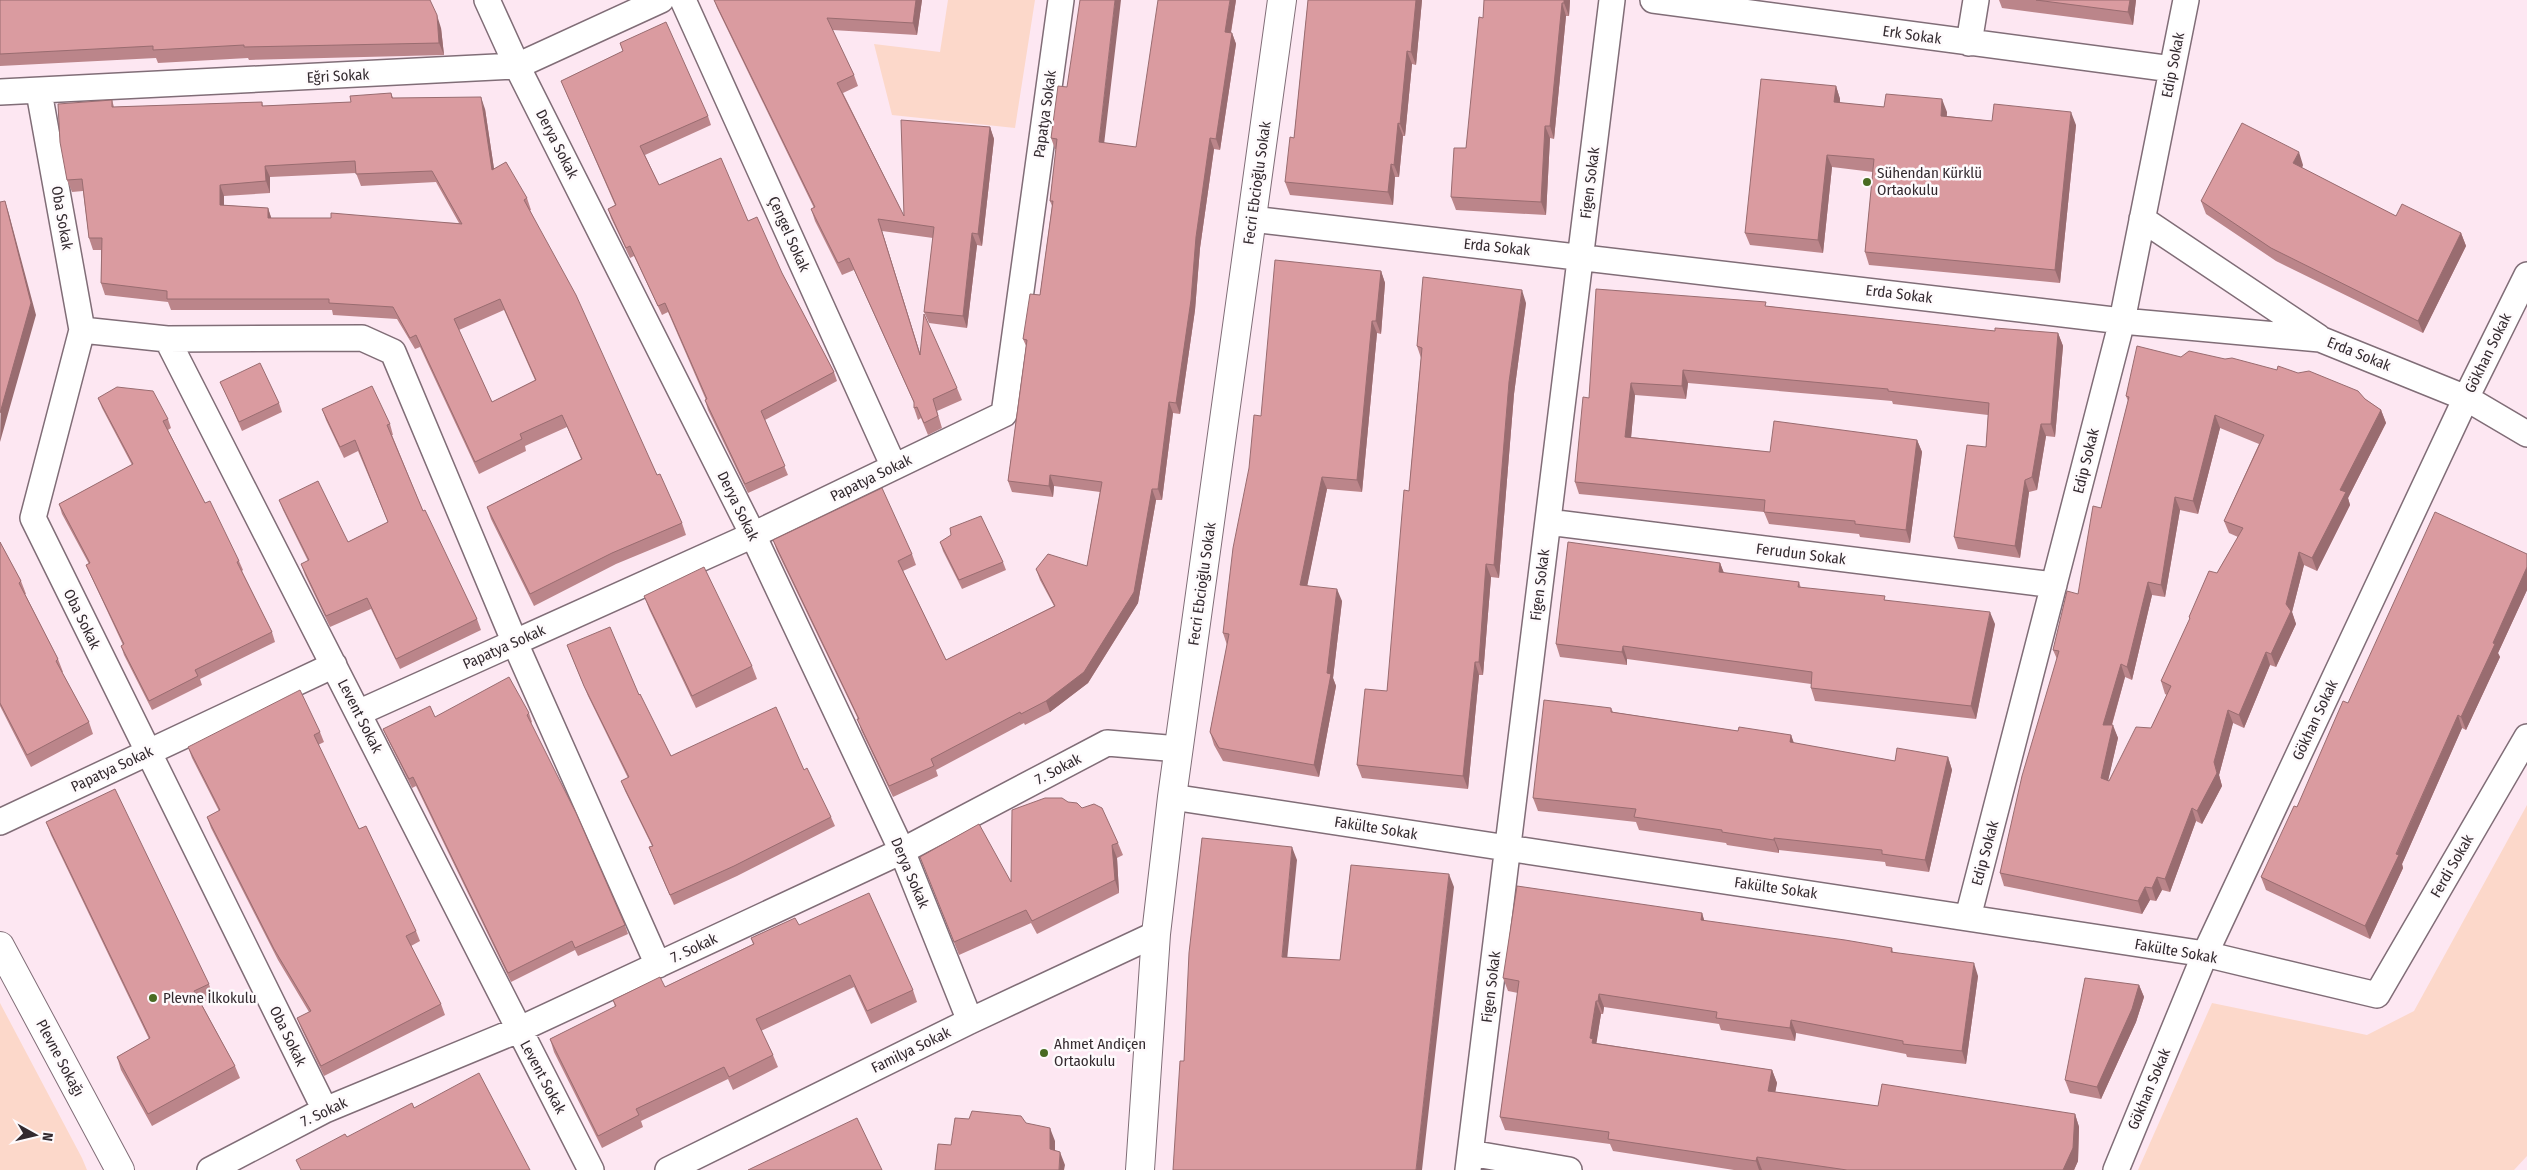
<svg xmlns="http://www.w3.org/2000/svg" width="2527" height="1170" viewBox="0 0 2527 1170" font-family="'Fira Sans Condensed',sans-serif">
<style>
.green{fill:#fcd8ca}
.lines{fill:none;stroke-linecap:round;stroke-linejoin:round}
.street-casing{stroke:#806d77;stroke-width:28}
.secondary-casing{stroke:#806d77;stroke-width:30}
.street{stroke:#fff;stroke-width:25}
.secondary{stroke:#fff;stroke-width:28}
.wall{fill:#bb858a;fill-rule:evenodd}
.shaded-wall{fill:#996c70}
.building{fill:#da9ba0;stroke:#996c70;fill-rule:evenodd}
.poi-dot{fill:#496b22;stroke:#fefafc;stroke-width:2}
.labels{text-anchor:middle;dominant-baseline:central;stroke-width:5;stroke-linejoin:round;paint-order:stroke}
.street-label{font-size:15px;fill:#332a2f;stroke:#fefafc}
.poi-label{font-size:15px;fill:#332a2f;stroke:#fefafc;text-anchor:start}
</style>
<rect width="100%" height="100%" fill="#fde7f2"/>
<path class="green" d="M948,0H1035L1015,128L892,115L874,44L940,52Z
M2527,805V1156L2514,1170H2138L2212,1003L2367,1035L2414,1011Z
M0,1003L82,1158L87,1170H0Z"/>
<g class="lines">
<g class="street-casing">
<path id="street" d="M487,0L517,66L753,535L902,851L970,1021
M683,0L894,467
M1653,0L2172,69
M1969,43L1976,0
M0,92L517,66L661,0
M39,92L82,330L33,518L325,1110
M1252,219L2122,321L2320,339L2466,398L2527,434
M2142,219L2318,337
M82,330L167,339L591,1170
M167,339L362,338L393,352L515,643L658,965
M1548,522L2054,585
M358,713L753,535L1004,414L1061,0
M1172,797L2205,954L2377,995L2527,737
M0,822L334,665
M1968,917L2122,321L2186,0
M1470,1153L1569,1170
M210,1170L325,1110L518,1030L902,851L1107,743L1179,749
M668,1170L970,1021L1156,934
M1468,1170L1612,0
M2116,1170L2205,954L2466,398L2527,275"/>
</g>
<g class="secondary-casing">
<path id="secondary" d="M0,946L120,1170
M1140,1170L1156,934L1172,797L1282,0"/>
</g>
<use href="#street" class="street"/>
<use href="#secondary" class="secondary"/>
</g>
<path class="wall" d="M0,0L441,28L444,55L249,60L248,58L158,63L156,58L0,66Z
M714,0H922L917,35L832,30L854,75L858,86L843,93L904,216L990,127L994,139L982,246L977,245L967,328L929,323L924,312L933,238L882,231L920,353L957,388L962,400L937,411L942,428L928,435L921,418L918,420L914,408V403L854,270L842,275L815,221L811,209L814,208L717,8Z
M1236,0L1231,33H1232L1236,44L1220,150L1214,149L1200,248L1195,310L1180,414L1173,413L1162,500H1156L1138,603L1088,683L1050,712L1025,725L1024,723L936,770L938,776L893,797L861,730L858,719L777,551L773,540L912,554L916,565L903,571L946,660L1054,606L1040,580L1036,569L1087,566L1100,492L1054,486L1053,497L1012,492L1008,481L1026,346L1023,339L1040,295L1052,206L1050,201L1056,149H1055L1051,138L1067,87L1104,143L1136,147Z
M1308,0H1422L1416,65L1412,64L1405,136H1403L1399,177H1395L1393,205L1290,195L1285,182L1294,138Z
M1570,0L1569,16H1566L1554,139L1550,138L1546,215L1456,210L1451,197L1466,148L1483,18Z
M1999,0H2136L2133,25L2002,8Z
M620,43L708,116L711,125L645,155L659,185L748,221L782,273L834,372L837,381L765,420L788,475L748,493L708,410L705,400H706L668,312L662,315L634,256L630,258L611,218L608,209L615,205L561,81L623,51Z
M1836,86L1840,99V103L1947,112V116L1992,121L2076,125L2060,283L1869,265L1865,252L1873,172L1832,167L1823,253L1750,245L1745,233Z
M391,93L393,98L485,109L494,169L527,198L531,210H530L657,475L682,523L686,535L616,564L534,606L491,519L487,507L581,459L567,427L525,446L526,451L479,474L420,347L415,349L397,319L333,315L332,310H171L168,302L105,295L101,283V250H93L89,238L83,191L72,192L67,180L112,100L114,107L262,102L263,106L351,102ZM356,173L361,186L436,182L459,223L271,218L268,208L224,205V196L270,193V177ZM504,310L535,380L492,402L459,330Z
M2303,165L2302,168L2396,216L2461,233L2466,246L2423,333L2276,261L2206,214L2201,201Z
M1381,271L1385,283L1381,334L1377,333L1362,492L1327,489L1307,585L1342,601L1333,678L1336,686L1319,777L1223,761L1214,745L1210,732L1227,645L1223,633L1261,416Z
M1526,303L1514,394L1499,578L1491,577L1483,675H1479L1468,789L1362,778L1357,765L1387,691L1409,491L1421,358L1417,346Z
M1767,306L1995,331L2058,333L2063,346L2055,437L2046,436L2037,490L2029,492L2020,558L1958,549L1954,537L1986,447L1988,415L1893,404L1892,401L1688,383L1686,399L1635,395L1631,437L1770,452L1917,440L1922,452L1910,543L1860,537L1859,534L1769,524L1764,512L1579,494L1575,482L1589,398Z
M220,382L279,403L282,412L242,431L224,390Z
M2126,396L2365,399L2381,410L2386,423L2348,498L2350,505L2317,571L2304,565L2292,612L2296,624L2276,667L2270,665L2244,728L2233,723L2219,775L2222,786L2202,824L2196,821L2170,892L2162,890L2156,901L2150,900L2142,914L2004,886L2000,873L2057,659L2053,650L2078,594L2101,508L2128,401ZM2220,428L2259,444L2224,521L2229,533L2238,537L2217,573L2189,617L2190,620L2161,681L2165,694L2167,695L2151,728L2109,781L2108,780L2118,738L2112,725L2125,677L2132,680L2152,595L2165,597L2180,510L2198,514Z
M98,398L168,419L171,428L168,430L205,503L239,561L243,570L242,571L272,632L275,642L200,679L202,685L152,710L124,655L121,646L123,645L90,574L86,565L89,564L62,514L59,504L132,465L102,408Z
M322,409L390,424L393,435H392L423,511L477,619L481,630L400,669L371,609L330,627L305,575L301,564L308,561L283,510L279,500L348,542L388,522L358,451L344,458L326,420Z
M0,542L21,581L26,594H25L58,659L63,672H62L89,722L93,734L31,767L0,706Z
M940,542L1003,562L1006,570L962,589L943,551Z
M2527,554V590L2498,653L2500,657L2466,730L2462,728L2402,864L2403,868L2370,939L2266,890L2261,877L2297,807Z
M1720,563L1724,573L1799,582L1801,588L1886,600L1995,624L1976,719L1815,701L1811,688V684L1627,659V665L1560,657L1556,644Z
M644,596L752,666L757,679L696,708L649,609Z
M567,645L639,695L671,756L804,770L831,817L835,826L737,876L674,905L653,857L649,847L652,846L625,791L621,781L628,778L588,696Z
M1611,708L1613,712L1738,731L1791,735L1794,743L1895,761L1948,757L1952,770L1929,872L1886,866L1885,862L1779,850V853L1727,845L1726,843L1639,830L1636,822L1538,811L1533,798Z
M529,713L532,722L531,723L625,925L628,934L578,956L575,950L511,982L416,786L412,788L387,738L383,729L435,717Z
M320,732L324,742L318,745L359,829L416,931L420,941L411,946L441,1004L445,1015L324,1076L301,1028L297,1018L309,1012L278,960L211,828L207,817L219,811L192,758L188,747Z
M1068,802L1082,808L1118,843L1123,855L1117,858L1119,893L1037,934L1031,923L959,955L920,857L1011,882Z
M46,822L209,984L213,997L201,1003L235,1066L240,1078L152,1126L121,1070L117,1057L149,1039L51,835Z
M1702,913L1704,921L1892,948L1893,952L1978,976L1966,1064L1907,1057L1906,1054L1796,1033L1795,1041L1721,1030L1719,1024L1604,1007L1603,1014H1601L1596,1043L1772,1070L1777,1083L1775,1092L1878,1106L2075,1114L2079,1127L2078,1161L2074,1170H1734L1613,1151L1610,1144L1505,1130L1500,1117L1518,993L1508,991L1503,978Z
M799,925L913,990L917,1002L871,1024L854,987L761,1031L773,1055L778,1067L733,1090L728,1079L641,1121L643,1127L602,1148L554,1052L550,1039L615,1007L613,1000L665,987L753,944L751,938Z
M2139,985L2144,997L2136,1022L2101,1099L2070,1093L2065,1080Z"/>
<path class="shaded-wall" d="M916,0H922L917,35L913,23Z
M1115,0H1121L1103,153L1099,142Z
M1230,0H1236L1229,43L1225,32Z
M1416,0H1422L1416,65L1411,52Z
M1564,0H1570L1569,16L1564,3Z
M2130,0H2136L2133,25L2128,12Z
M1562,3L1566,16L1554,139L1550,126Z
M437,15L441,28L444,55L439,43Z
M1232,33L1236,44L1220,150L1216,139Z
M1407,51L1412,64L1405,136L1400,124Z
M1836,86L1840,99L1839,115L1834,102Z
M481,97L485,109L496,182L492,170Z
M1942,99L1947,112L1945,129L1941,116Z
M2071,112L2076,125L2060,283L2055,270Z
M1398,123L1403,136L1399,177L1394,165Z
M1545,126L1550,138L1546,215L1541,202Z
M990,127L994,139L982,246L978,234Z
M1210,138L1214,149L1200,248L1195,310L1180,414L1176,403L1196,237Z
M2299,152L2303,165L2298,176L2293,163Z
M1827,155L1832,167L1823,253L1818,240Z
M1391,164L1395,177L1393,205L1388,192Z
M265,166L270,177V193L266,181Z
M220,185L224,196V216L220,205Z
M5,201L9,214L36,315L0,442Z
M268,208L272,220L268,218Z
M878,219L882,231L924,367L920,355Z
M972,233L977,245L967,328L963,316Z
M2461,233L2466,246L2423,333L2418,321Z
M1381,271L1385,283L1381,334L1376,321Z
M1522,290L1526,303L1514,394L1499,578L1494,565L1509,382Z
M1372,321L1377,333L1362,492L1357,480Z
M2058,333L2063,346L2055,437L2051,424Z
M1683,370L1688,383L1686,399L1682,386Z
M1631,383L1635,395L1630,449L1625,437Z
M1169,402L1173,413L1162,500L1158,489Z
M2381,410L2386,423L2348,498L2350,505L2317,571L2312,558L2340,490Z
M2215,415L2220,428L2198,514L2193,501Z
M2041,424L2046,436L2037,490L2032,477Z
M1917,440L1922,452L1910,543L1906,530Z
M1050,475L1054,486L1053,497L1049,486Z
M1322,477L1327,489L1305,597L1300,585Z
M2025,480L2029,492L2020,558L2015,546Z
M1152,489L1156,500L1138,603L1088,683L1050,712L1046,701Z
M2175,497L2180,510L2165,597L2161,585Z
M2299,552L2304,565L2292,612L2296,624L2276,667L2271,654L2286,604Z
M1720,563L1725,576L1719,572Z
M1486,564L1491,577L1483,675L1479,662Z
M2527,567V590L2498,653L2500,657L2466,730L2461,717L2493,643Z
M2148,582L2152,595L2132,680L2127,667Z
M1337,589L1342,601L1333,678L1336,686L1319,777L1314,765L1327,673Z
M1990,612L1995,624L1976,719L1971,706Z
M1623,646L1627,659V665L1622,652Z
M2266,652L2270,665L2244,728L2239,715Z
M1475,662L1479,675L1468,789L1463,776Z
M2121,664L2125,677L2108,738L2103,725Z
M2228,710L2233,723L2219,775L2222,786L2202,824L2197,811L2214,762Z
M2458,715L2462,728L2402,864L2403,868L2370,939L2365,926Z
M2113,725L2118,738L2106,790L2101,778Z
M1791,735L1795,747L1790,742Z
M1948,757L1952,770L1929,872L1925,860Z
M2192,808L2196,821L2170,892L2165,879Z
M1774,838L1779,850V853L1774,840Z
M1112,845L1117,858L1119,893L1115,880Z
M1292,847L1297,860L1286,970L1282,957Z
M1449,874L1454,887L1422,1170H1416Z
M2157,877L2162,890L2156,901L2152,888Z
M2145,887L2150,900L2142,914L2138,901Z
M1702,913L1706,926L1701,920Z
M1974,963L1978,976L1966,1064L1962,1051Z
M2139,985L2144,997L2136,1022L2101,1099L2097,1087Z
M1599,994L1604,1007L1603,1014L1598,1001Z
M1596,1001L1601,1014L1596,1046L1598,1052L1590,1038Z
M1791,1020L1796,1033L1795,1041L1790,1028Z
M1772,1070L1777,1083L1773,1104L1768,1091Z
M2075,1114L2079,1127L2078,1161L2074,1170H2063Z
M1050,1128L1055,1141V1162L1050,1149Z
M1060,1152L1065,1165L1064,1170H1059Z
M1757,1157L1762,1170H1759L1756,1161Z"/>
<path class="building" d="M0,0H430L437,15L439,43L244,47V45L153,50V46L0,54Z
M714,0H916L913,23L827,18L854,75L837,83L904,216L901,120L990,127L978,234L972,233L963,316L924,312L934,227L878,219L920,355L924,314L957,388L933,399L938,416L924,423L917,407L914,408V402L849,258L838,263L811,209L815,207Z
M1080,0H1115L1099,142L1136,147L1158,0H1230L1225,32L1232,33L1216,139L1210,138L1196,237L1191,300L1176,403L1169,402L1158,489H1152L1134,592L1084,672L1046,701L1021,714L1020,712L931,759L934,766L889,786L857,719H859L773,540L882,488L912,554L898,561L946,660L1055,606L1036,569L1048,554L1087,566L1102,482L1050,475L1049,486L1008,481L1027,340L1023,339L1030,294L1040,295L1053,201H1050L1057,139L1051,138L1058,86L1067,87Z
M1308,0H1416L1411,52L1407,51L1400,124L1398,123L1394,165L1391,164L1388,192L1285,182L1290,137L1294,138Z
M1484,0H1564V3H1562L1550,126H1545L1541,202L1451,197L1454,148H1466L1479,17L1483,18Z
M2036,0H2130L2128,12Z
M666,22L708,116L640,146L659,185L721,158L748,221L757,217L782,273L834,372L761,411L785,466L745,484L705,400L707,399L665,303L658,306L630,246L626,248L608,209L616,205L561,81L623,51L620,43Z
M1761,79L1836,86L1834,102L1884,107L1886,94L1942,99L1941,116L1992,121L1994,104L2071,112L2055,270L1865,252L1874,159L1827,155L1818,240L1745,233Z
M391,93L392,98L481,97L492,170L506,162L527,198L524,200L576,295L657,475L660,474L682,523L612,553L530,594L487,507L582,459L562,415L520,434L522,439L475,462L416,335L410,338L393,307L329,303V299H167V291L101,283L102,238H89L82,179L67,180L60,142L58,104L112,100V107L262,102V106L351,102L350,96ZM355,161L356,174L432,171L462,224L331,213V218H268V208L220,205V185L266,181L265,166ZM500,299L536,380L492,402L454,319Z
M2242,123L2299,152L2293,163L2396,216L2402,204L2461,233L2418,321L2271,248L2201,201Z
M5,201L31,303L0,413V202Z
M1275,260L1381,271L1376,321H1372L1357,480L1322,477L1300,585L1337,589L1327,673L1331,674L1314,765L1219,748L1210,732L1229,634L1223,633L1233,548L1249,468L1254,415L1261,416Z
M1423,277L1522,290L1509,382L1494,565L1486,564L1479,662H1475L1463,776L1357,765L1365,689L1387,691L1404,490L1409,491L1422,348L1417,346Z
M1596,289L1766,302L1765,306L1995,331V328L2058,333L2051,424H2041L2032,477L2025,480L2015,546L1954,537L1967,445L1986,447L1989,403L1888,391V389L1683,370L1682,386L1631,383L1625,437L1770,452L1774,421L1917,440L1906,530L1855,524V521L1764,512L1765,500L1575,482L1583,397L1589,398Z
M2137,346L2181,357L2189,351L2225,359L2232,358L2277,370L2278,366L2298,373L2309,371L2358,391L2365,399L2381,410L2340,490L2346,492L2312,558L2299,552L2286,604L2291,611L2271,654L2266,652L2239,715L2228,710L2214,762L2217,773L2197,811L2192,808L2165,879L2157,877L2152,888L2145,887L2138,901L2000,873L2022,776L2059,651L2053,650L2067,591L2078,594L2093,506L2101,508L2129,397L2126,396ZM2215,415L2264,435L2224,521L2243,528L2217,573L2209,571L2189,617L2190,618L2161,681L2171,686L2151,728L2136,727L2109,781L2101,778L2113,725H2103L2121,664L2127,667L2148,582L2161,585L2175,497L2193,501Z
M260,363L279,403L239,422L220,382Z
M372,386L390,424L387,425L423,511L425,510L477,619L396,659L367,598L326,616L301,564L309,560L279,500L318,481L348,542L388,522L355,440L340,447L322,409Z
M117,387L153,391L168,419L163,421L205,503L210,501L239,561L237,562L272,632L195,670L198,676L149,701L121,646L124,644L86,565L90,563L59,504L133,464L98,398Z
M2435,512L2527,554V567L2493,643L2495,644L2461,717L2458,715L2396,854L2399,855L2365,926L2261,877L2294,806L2297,807L2343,701L2348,703Z
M981,516L1003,562L959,580L940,542L951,535L950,528Z
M0,542L21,581L19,583L58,659L56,661L89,722L27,755L0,703Z
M1568,542L1720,563L1719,572L1799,582L1798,587L1885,596L1884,600L1990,612L1971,706L1811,688L1812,672L1623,646L1622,652L1556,644Z
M704,567L752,666L692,696L644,596Z
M610,627L639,695L640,694L671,756L776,707L804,770L807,768L831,817L734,866L670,895L649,847L653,846L621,781L629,777L584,686L567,645Z
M509,677L529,713L527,715L576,813L625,925L575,948L572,941L508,973L413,777L409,779L383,729L430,706L435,717Z
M300,690L320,732L314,735L359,829L366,826L416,931L406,936L441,1004L321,1066L297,1018L311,1011L274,949L207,817L220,810L188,747Z
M1544,700L1611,708V712L1738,731L1739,727L1791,735L1790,742L1895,761L1897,748L1948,757L1925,860L1882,854V850L1774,838V840L1722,832V830L1634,817L1636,809L1533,798Z
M115,789L209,984L194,991L235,1066L148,1114L117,1057L150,1038L46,822Z
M1045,798H1062L1068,802L1077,803L1082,808L1094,804L1102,808L1118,843L1112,845L1115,880L1032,921L1026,910L954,942L920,857L979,824L1011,882L1012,810Z
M1202,838L1292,847L1282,957L1340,960L1351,865L1449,874L1416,1170H1173L1180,1061H1184L1189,953Z
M1517,886L1702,913L1701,920L1845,940L1892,948L1891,952L1974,963L1962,1051L1903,1044V1041L1791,1020L1790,1028L1716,1018L1717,1012L1599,994L1598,1001H1596L1590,1038L1593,1039L1592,1043L1772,1070L1768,1091L1878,1106L1882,1084L2075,1114L2073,1148L2063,1170H1847L1757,1157L1756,1161L1608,1139L1609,1132L1500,1117L1519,981L1503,978Z
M869,893L913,990L867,1011L850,975L756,1019L773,1055L729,1077L724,1067L636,1109L639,1115L598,1136L550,1039L616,1006L613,1000L660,977L665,987L754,944L751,938L795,918L799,925Z
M2085,978L2139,985L2132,1009L2097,1087L2065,1080Z
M479,1073L530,1170H301L296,1160L345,1134L347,1137L412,1103L414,1108Z
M972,1111L1021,1116L1026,1123L1050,1128V1149L1060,1152L1059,1170H935L938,1144L951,1145L955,1118L969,1119Z
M857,1118L882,1170H748Z"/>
<g class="poi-dot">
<circle cx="1867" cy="182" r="5"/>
<circle cx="153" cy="998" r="5"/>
<circle cx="1044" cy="1053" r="5"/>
</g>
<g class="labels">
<g class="street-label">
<text transform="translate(1912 35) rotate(8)">Erk Sokak</text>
<text transform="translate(2173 65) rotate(-79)">Edip Sokak</text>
<text transform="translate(338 76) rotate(-3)">Eğri Sokak</text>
<text transform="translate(1045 114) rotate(-82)">Papatya Sokak</text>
<text transform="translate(557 144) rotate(63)">Derya Sokak</text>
<text transform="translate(1257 183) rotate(-82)">Fecri Ebcioğlu Sokak</text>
<text transform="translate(1590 183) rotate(-83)">Figen Sokak</text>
<text transform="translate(62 218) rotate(80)">Oba Sokak</text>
<text transform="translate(789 234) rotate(66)">Çengel Sokak</text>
<text transform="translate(1497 247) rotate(6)">Erda Sokak</text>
<text transform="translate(1899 294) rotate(7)">Erda Sokak</text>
<text transform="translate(2488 353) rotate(-64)">Gökhan Sokak</text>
<text transform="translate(2359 354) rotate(22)">Erda Sokak</text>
<text transform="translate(2086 461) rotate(-76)">Edip Sokak</text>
<text transform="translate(871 478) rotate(-26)">Papatya Sokak</text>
<text transform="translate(738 506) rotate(64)">Derya Sokak</text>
<text transform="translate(1801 554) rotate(7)">Ferudun Sokak</text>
<text transform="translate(1202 584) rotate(-82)">Fecri Ebcioğlu Sokak</text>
<text transform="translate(1540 585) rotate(-83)">Figen Sokak</text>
<text transform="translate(82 619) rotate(64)">Oba Sokak</text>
<text transform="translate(504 647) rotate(-24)">Papatya Sokak</text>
<text transform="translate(360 716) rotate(63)">Levent Sokak</text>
<text transform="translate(2315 720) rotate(-65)">Gökhan Sokak</text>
<text transform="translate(112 769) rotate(-25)">Papatya Sokak</text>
<text transform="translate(1058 769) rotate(-28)">7. Sokak</text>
<text transform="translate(1376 828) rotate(9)">Fakülte Sokak</text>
<text transform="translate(1985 853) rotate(-75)">Edip Sokak</text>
<text transform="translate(2452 866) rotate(-60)">Ferdi Sokak</text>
<text transform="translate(910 873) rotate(67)">Derya Sokak</text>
<text transform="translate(1776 888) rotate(8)">Fakülte Sokak</text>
<text transform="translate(694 948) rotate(-25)">7. Sokak</text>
<text transform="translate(2176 951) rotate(10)">Fakülte Sokak</text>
<text transform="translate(1491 987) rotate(-83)">Figen Sokak</text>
<text transform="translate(288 1036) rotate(64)">Oba Sokak</text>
<text transform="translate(911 1050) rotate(-26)">Familya Sokak</text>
<text transform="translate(60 1058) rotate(62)">Plevne Sokağı</text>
<text transform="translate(543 1077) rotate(62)">Levent Sokak</text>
<text transform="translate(2149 1089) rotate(-67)">Gökhan Sokak</text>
<text transform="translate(324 1112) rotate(-25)">7. Sokak</text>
</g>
<g class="poi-label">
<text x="1877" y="173">Sühendan Kürklü<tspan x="1877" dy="17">Ortaokulu</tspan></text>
<text x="163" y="998">Plevne İlkokulu</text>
<text x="1054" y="1044">Ahmet Andiçen<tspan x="1054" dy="17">Ortaokulu</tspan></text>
</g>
</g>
<g transform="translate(35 1135) rotate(98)" stroke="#fefafc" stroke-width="4" paint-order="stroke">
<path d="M0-4L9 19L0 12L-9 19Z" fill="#332a2f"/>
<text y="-8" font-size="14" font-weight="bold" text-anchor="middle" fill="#332a2f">N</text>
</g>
</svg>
